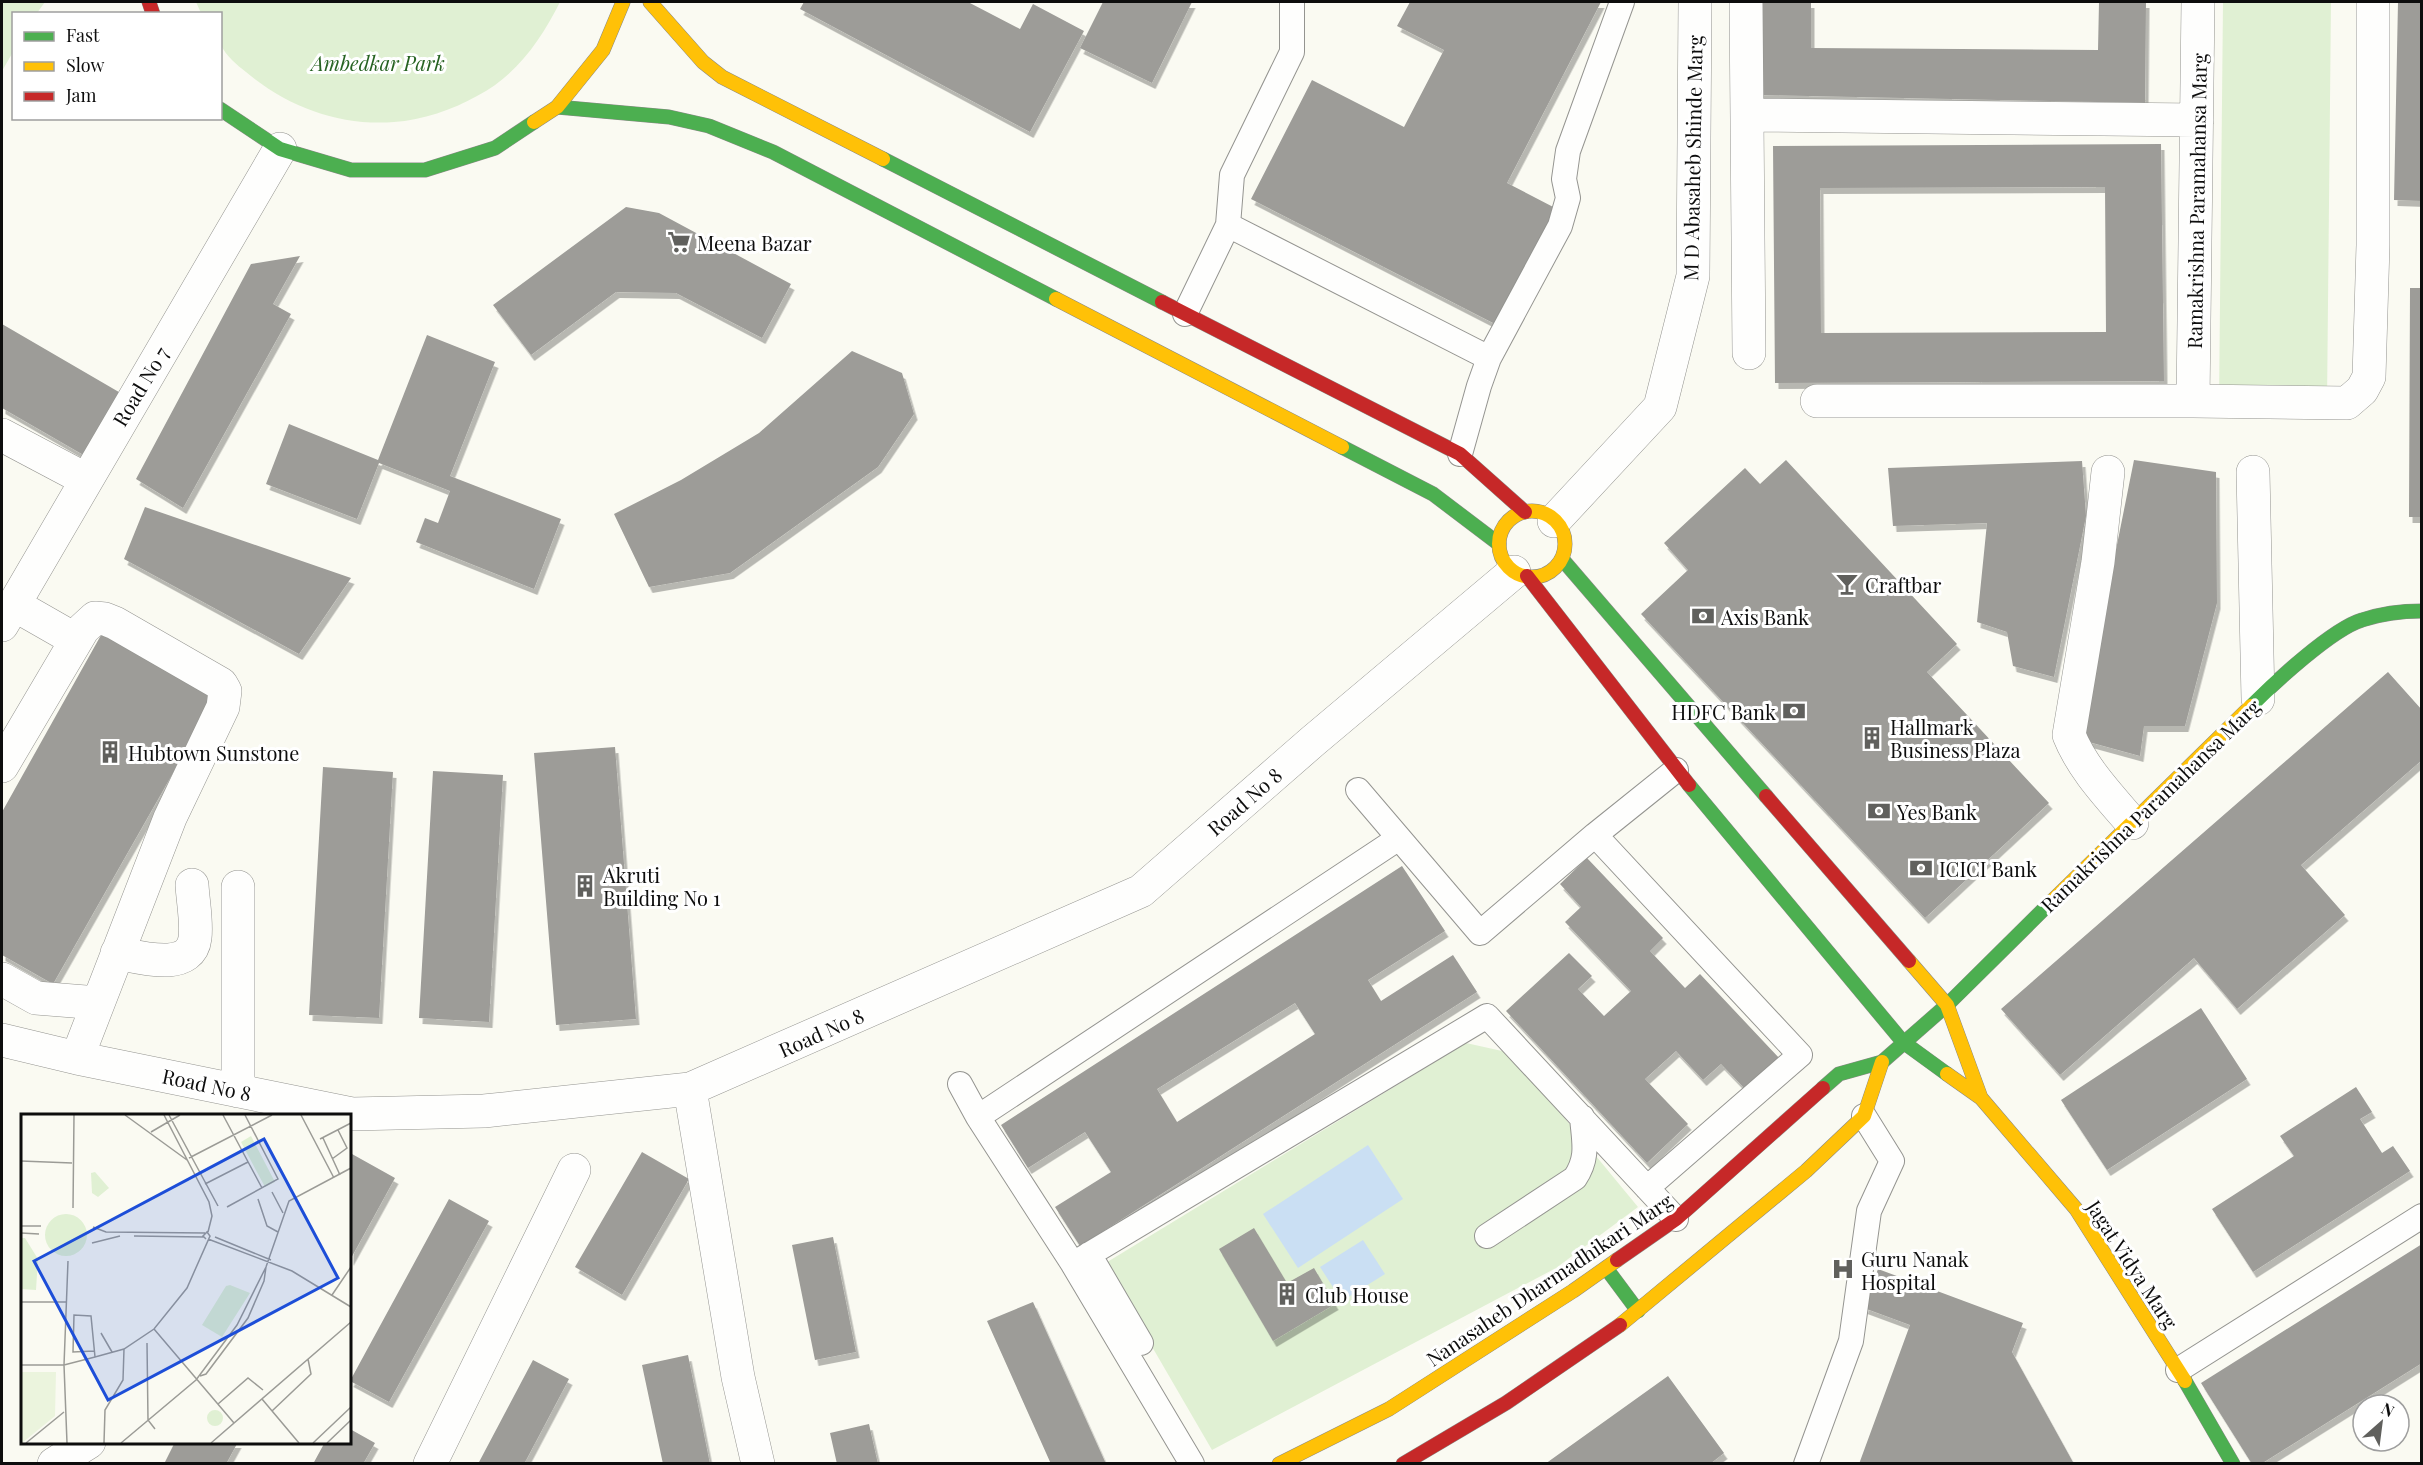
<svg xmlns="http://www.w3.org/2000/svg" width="2423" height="1465" viewBox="0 0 2423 1465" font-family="'Playfair Display',serif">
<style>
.green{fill:#e0f0d3}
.water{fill:#cadff3}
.building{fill:#9d9c98;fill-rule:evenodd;filter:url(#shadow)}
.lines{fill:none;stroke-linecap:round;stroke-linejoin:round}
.lane-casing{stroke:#949490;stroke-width:26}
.street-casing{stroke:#949490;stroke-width:34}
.fast-casing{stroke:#8a8a87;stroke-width:15}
.slow-casing{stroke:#8a8a87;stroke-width:15}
.jam-casing{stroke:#8a8a87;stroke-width:15}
.lane{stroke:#fefefd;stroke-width:24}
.street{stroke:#fefefd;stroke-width:33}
.fast{stroke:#4caf50;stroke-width:14}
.slow{stroke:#ffc107;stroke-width:14}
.jam{stroke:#c62828;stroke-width:14}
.labels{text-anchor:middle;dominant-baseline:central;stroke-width:6;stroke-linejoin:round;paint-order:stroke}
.park-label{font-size:20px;font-style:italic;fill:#266221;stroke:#fff}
.street-label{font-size:20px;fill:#0d0d0d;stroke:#fff}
.poi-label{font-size:20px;fill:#0d0d0d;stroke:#fff;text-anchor:start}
.inset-road{fill:none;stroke:#9b9b96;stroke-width:1.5}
.view{fill:#1d4ed8;fill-opacity:0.15;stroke:#1d4ed8;stroke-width:3}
.inset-edge{fill:none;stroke:#0d0d0d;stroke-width:3}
</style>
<defs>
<filter id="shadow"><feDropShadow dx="3.5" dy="6" stdDeviation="0" flood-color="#0004"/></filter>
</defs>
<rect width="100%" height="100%" fill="#fafaf2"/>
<path class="green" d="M2,2H45L37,13L14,14L13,52L2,71Z
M196,2H560C541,40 516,76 477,96C452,110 423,120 394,122C339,126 288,107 246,72C237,65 226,56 221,45C218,37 220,22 220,14L201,13Z
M2223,2H2331L2327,404L2219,403Z
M1466,1043L1511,1053L1638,1207L1556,1268L1212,1450L1104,1264Z"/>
<path class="water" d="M1368,1145L1403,1199L1298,1268L1263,1214Z
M1363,1240L1385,1274L1342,1301L1320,1267Z"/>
<path class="building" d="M804,2H968L1020,29L1033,4L1084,31L1030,132L800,9Z
M1103,2H1192L1152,83L1080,48Z
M1410,2H1601L1507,183L1559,210L1499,326L1251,199L1312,80L1404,127L1444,50L1397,26Z
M1758,2H1811V48L2098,50L2099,2H2146L2145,103L1756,95Z
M2398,2H2422V201L2394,200Z
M2161,144L2164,381L1775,383L1773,146ZM2105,187L2106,332L1821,333L1820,188Z
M626,207L659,213L791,284L762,338L676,293L616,292L531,355L493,305Z
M300,256L273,304L291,314L183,508L136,479L251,264Z
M2410,288H2422V517H2409Z
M2,324L124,395L87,457L2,408Z
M427,335L495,362L450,476L561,519L534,589L416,542L425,518L438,523L450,491L379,463L357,519L266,484L289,424L378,460Z
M852,351L902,373L914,414L878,467L730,573L649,587L614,514L681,480L759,433Z
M1786,460L1957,644L1927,672L2049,803L1925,918L1641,614L1688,570L1664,543L1745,468L1760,484Z
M2134,460L2216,472L2217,603L2185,726H2144L2140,756L2078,739Z
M2082,461L2086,516L2054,677L2013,666L2007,632L1977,622L1987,523L1893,526L1888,468Z
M145,507L351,578L299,654L124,559Z
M105,628L219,692L53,984L2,955V812Z
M2388,672L2422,710V760L2301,865L2345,915L2237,1009L2194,958L2060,1075L2001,1009Z
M615,747L636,1019L556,1025L534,753Z
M323,767L393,772L379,1018L309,1015Z
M433,771L503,775L489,1022L419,1018Z
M1587,858L1663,938L1650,951L1685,988L1700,974L1780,1059L1746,1090L1721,1064L1703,1080L1676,1051L1645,1079L1688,1124L1647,1163L1506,1011L1569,953L1592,976L1578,989L1604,1016L1631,991L1565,922L1581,907L1560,884Z
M1402,866L1445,931L1368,980L1381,1001L1453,955L1477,992L1080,1246L1055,1207L1111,1172L1085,1132L1028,1168L1001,1125ZM1295,1003L1315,1034L1177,1122L1157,1089Z
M2201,1008L2247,1079L2107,1170L2061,1100Z
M2356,1087L2372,1112L2360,1119L2382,1153L2393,1146L2410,1171L2253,1272L2212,1209L2294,1156L2280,1136Z
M642,1152L689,1179L622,1295L575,1267Z
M352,1154L395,1178L350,1260V1158Z
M449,1199L489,1221L389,1402L350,1381Z
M1254,1228L1287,1283L1314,1268L1335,1304L1273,1341L1219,1249Z
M833,1237L856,1352L815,1360L792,1245Z
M2422,1244V1363L2261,1464H2252L2201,1383Z
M1878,1269L2023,1323L2012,1352L2074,1464H1859L1910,1325L1864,1308Z
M1033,1302L1106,1464H1051L987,1321Z
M688,1355L710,1464H663L642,1365Z
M533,1360L569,1379L524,1464H478Z
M1668,1376L1724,1453L1710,1464H1545Z
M869,1424L878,1464H837L830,1433Z
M350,1429L375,1443L363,1464H313L325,1442H350Z
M175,1442H238L226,1464H164Z"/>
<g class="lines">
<g class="lane-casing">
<path id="lane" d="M1228,225L1232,175L1292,52V2
M1185,314L1228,225L1489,358L1479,386L1460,454
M1489,358L1560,226L1568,198L1564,179L1568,151L1622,2
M1358,790L1399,838
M1595,835L1676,770
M960,1084L978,1117
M1487,1236L1575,1178C1589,1157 1584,1142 1582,1117
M1089,1254L1141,1343
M1073,1264L978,1117L1399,838L1480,933L1595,835L1800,1055L1647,1188
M2178,1370L2422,1216
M1192,1464L1073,1264L1487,1016L1676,1219
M1806,1464L1851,1341L1869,1211L1892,1161L1864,1116"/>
</g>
<g class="street-casing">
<path id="street" d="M1746,2L1749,353
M1747,115L2197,120
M1817,401H2193L2347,403L2362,390L2369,377L2373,245V2
M2193,401L2198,2
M2,435L85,479
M2108,472L2098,562L2069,735C2082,768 2109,796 2132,823
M2253,472L2258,699
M1554,521L1660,407L1693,276L1695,2
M13,604L76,640
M2,625L280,149
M2,766L83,629L95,618L105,619L115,623L221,684L225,691L223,707L170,818L77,1058
M117,953C139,957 191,973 195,938C197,921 193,902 192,885
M2,979L36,998L98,1003
M2,1040L77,1058L352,1114L484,1111L690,1089L1141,891L1313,741L1514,572
M690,1089L738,1377L758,1464
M238,1091V887
M54,1464L89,1442
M430,1464L574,1170"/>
</g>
<g class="fast-casing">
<path id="fast" d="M557,107L669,117L709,126L773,152L1056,299
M220,109L280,149L351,170H425L495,148L534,122
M883,159L1162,302
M1342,447L1433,494L1499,544
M1562,559L1766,796
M2251,706C2274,683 2332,629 2362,620C2380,614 2403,611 2422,611
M1689,785L1903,1042L1947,1074
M1823,1088L1839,1074L1882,1062L1947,1005L2053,900
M1606,1268L1638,1311
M2185,1381L2233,1464"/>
</g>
<g class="slow-casing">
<path id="slow" d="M650,2L703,62L722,77L883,159
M534,122L557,107L603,50L623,2
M1056,299L1342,447
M1499 544a33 33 0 1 1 66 0a33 33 0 1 1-66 0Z
M2053,900L2251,706
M1909,961L1947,1005L1981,1098
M1947,1074L1981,1098L2076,1209L2185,1381
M1620,1325L1806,1171L1864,1116L1882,1062
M1279,1464L1389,1409L1573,1291L1617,1260"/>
</g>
<g class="jam-casing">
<path id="jam" d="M149,2L153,14
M1162,302L1460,454L1525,512
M1527,576L1689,785
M1766,796L1909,961
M1617,1260L1676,1219L1823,1088
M1403,1464L1506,1403L1620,1325"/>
</g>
<use href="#lane" class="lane"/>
<use href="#street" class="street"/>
<use href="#fast" class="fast"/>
<use href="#slow" class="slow"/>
<use href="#jam" class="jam"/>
</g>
<defs>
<g id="supermarket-bare" transform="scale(1.8)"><path d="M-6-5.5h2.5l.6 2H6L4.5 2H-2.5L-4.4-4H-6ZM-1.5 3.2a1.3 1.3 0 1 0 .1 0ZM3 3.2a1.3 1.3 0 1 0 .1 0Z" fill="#60605d" stroke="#fff" stroke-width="2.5" paint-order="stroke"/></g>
<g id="bar-bare" transform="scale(1.8)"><path d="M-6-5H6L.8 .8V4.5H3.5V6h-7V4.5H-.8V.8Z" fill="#60605d" stroke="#fff" stroke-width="2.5" paint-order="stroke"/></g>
<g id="bank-bare" transform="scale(1.8)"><path d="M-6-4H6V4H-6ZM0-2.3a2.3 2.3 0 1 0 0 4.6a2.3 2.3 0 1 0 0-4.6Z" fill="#60605d" stroke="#fff" stroke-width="2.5" paint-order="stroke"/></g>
<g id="building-bare" transform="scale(1.8)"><path d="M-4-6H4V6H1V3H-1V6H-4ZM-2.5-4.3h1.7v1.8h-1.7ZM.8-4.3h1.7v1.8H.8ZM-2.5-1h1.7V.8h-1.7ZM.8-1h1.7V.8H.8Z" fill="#60605d" stroke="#fff" stroke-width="2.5" paint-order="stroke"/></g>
<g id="hospital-bare" transform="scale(1.8)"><path d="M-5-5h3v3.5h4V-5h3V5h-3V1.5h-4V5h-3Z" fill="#60605d" stroke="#fff" stroke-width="2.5" paint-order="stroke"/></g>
</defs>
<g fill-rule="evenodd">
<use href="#supermarket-bare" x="679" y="242"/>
<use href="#bar-bare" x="1847" y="584"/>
<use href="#bank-bare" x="1703" y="616"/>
<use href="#bank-bare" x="1794" y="711"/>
<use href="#building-bare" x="1872" y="738"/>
<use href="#building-bare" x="110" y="752"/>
<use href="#bank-bare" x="1879" y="811"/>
<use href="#bank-bare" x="1921" y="868"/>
<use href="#building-bare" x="585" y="886"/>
<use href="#hospital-bare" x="1843" y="1269"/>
<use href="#building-bare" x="1287" y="1294"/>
</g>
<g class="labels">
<g class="park-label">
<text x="378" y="62">Ambedkar Park</text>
</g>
<g class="street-label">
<text transform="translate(1692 158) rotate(-89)">M D Abasaheb Shinde Marg</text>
<text transform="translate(2196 201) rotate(-89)">Ramakrishna Paramahansa Marg</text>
<text transform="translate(140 386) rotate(-59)">Road No 7</text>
<text transform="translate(1244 801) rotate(-41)">Road No 8</text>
<text transform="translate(2150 805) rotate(-44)">Ramakrishna Paramahansa Marg</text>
<text transform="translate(821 1032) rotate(-24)">Road No 8</text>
<text transform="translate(207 1084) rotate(12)">Road No 8</text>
<text transform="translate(2133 1264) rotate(57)">Jagat Vidya Marg</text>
<text transform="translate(1549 1279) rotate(-34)">Nanasaheb Dharmadhikari Marg</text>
</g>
<g class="poi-label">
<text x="697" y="242">Meena Bazar</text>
<text x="1865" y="584">Craftbar</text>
<text x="1721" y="616">Axis Bank</text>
<text x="1776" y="711" text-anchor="end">HDFC Bank</text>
<text x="1890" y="726">Hallmark<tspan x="1890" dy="23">Business Plaza</tspan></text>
<text x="128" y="752">Hubtown Sunstone</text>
<text x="1897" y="811">Yes Bank</text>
<text x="1939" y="868">ICICI Bank</text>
<text x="603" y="874">Akruti<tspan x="603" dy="23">Building No 1</tspan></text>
<text x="1861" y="1258">Guru Nanak<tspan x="1861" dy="23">Hospital</tspan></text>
<text x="1305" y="1294">Club House</text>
</g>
</g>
<g transform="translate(21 1114)">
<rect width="330" height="330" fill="#fafaf2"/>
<path d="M230,22L254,68L244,73L220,28ZM74,58L88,74L77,83L71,79L70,59ZM24 121a21 21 0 1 1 42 0a21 21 0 1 1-42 0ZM0,124H4L17,145L15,176L0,175ZM209,171L229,179L201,223L181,211L205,172ZM186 304a8 8 0 1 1 16 0a8 8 0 1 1-16 0Z" fill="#e0f0d3"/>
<path d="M0,258H35L34,302L1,329Z" fill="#ebf4dd"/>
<path class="inset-road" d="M104,1L166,46M143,1L188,88L191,102L187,118M148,1L197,92M202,1L241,74M280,1L313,64M130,18L159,1M302,24L319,61M299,25L330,9M168,44L251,1M311,45L326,34L317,16M0,47L51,49M184,70L227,48M251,78L262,99M237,85L246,112L257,118M206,93L257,65L224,1M52,94L53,1M0,112H20M72,113L85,118L184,119M0,119L18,120M113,122L183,123M194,123L250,146M187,125L271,157L330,193M71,129L99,122M311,181L330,153M0,188H45M133,215L213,309M80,219L91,238M126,229L127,306L134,315M73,237L52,238L53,201L70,202L74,243M0,251H43L74,243L103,235L133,215L166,174L189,122L186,118L182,122L185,125M179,262L185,260L227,204L243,167L245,153M241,285L278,329M197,290L227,264L242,276M251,297L290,260L287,245M5,329L43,298M46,329L43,251L47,147M83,329L84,296L102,266L103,235M100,329L175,266L216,211L245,153L268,87L330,54M190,329L330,208M292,329L330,293M306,329L330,306"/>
<path class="view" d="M243,25L317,164L87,286L13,147Z"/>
<rect width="330" height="330" class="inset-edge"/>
</g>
<rect width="2423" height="1465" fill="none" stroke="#0d0d0d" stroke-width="6"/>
<rect x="12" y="12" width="210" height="108" fill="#ffffff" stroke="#9e9e9e" stroke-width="1.5"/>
<rect x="24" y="32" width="30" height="9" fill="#4caf50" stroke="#9e9e9e" stroke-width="1.5"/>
<text x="66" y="42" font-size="18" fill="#0d0d0d">Fast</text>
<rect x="24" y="62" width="30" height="9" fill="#ffc107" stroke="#9e9e9e" stroke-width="1.5"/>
<text x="66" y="72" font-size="18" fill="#0d0d0d">Slow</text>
<rect x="24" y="92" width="30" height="9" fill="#c62828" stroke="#9e9e9e" stroke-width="1.5"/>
<text x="66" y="102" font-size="18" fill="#0d0d0d">Jam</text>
<g transform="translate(2381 1423) rotate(28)"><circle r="28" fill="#ffffff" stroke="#9e9e9e" stroke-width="1.5"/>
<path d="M0-4.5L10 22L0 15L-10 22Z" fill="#60605d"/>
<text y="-9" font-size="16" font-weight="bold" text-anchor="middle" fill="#0d0d0d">N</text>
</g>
</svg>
